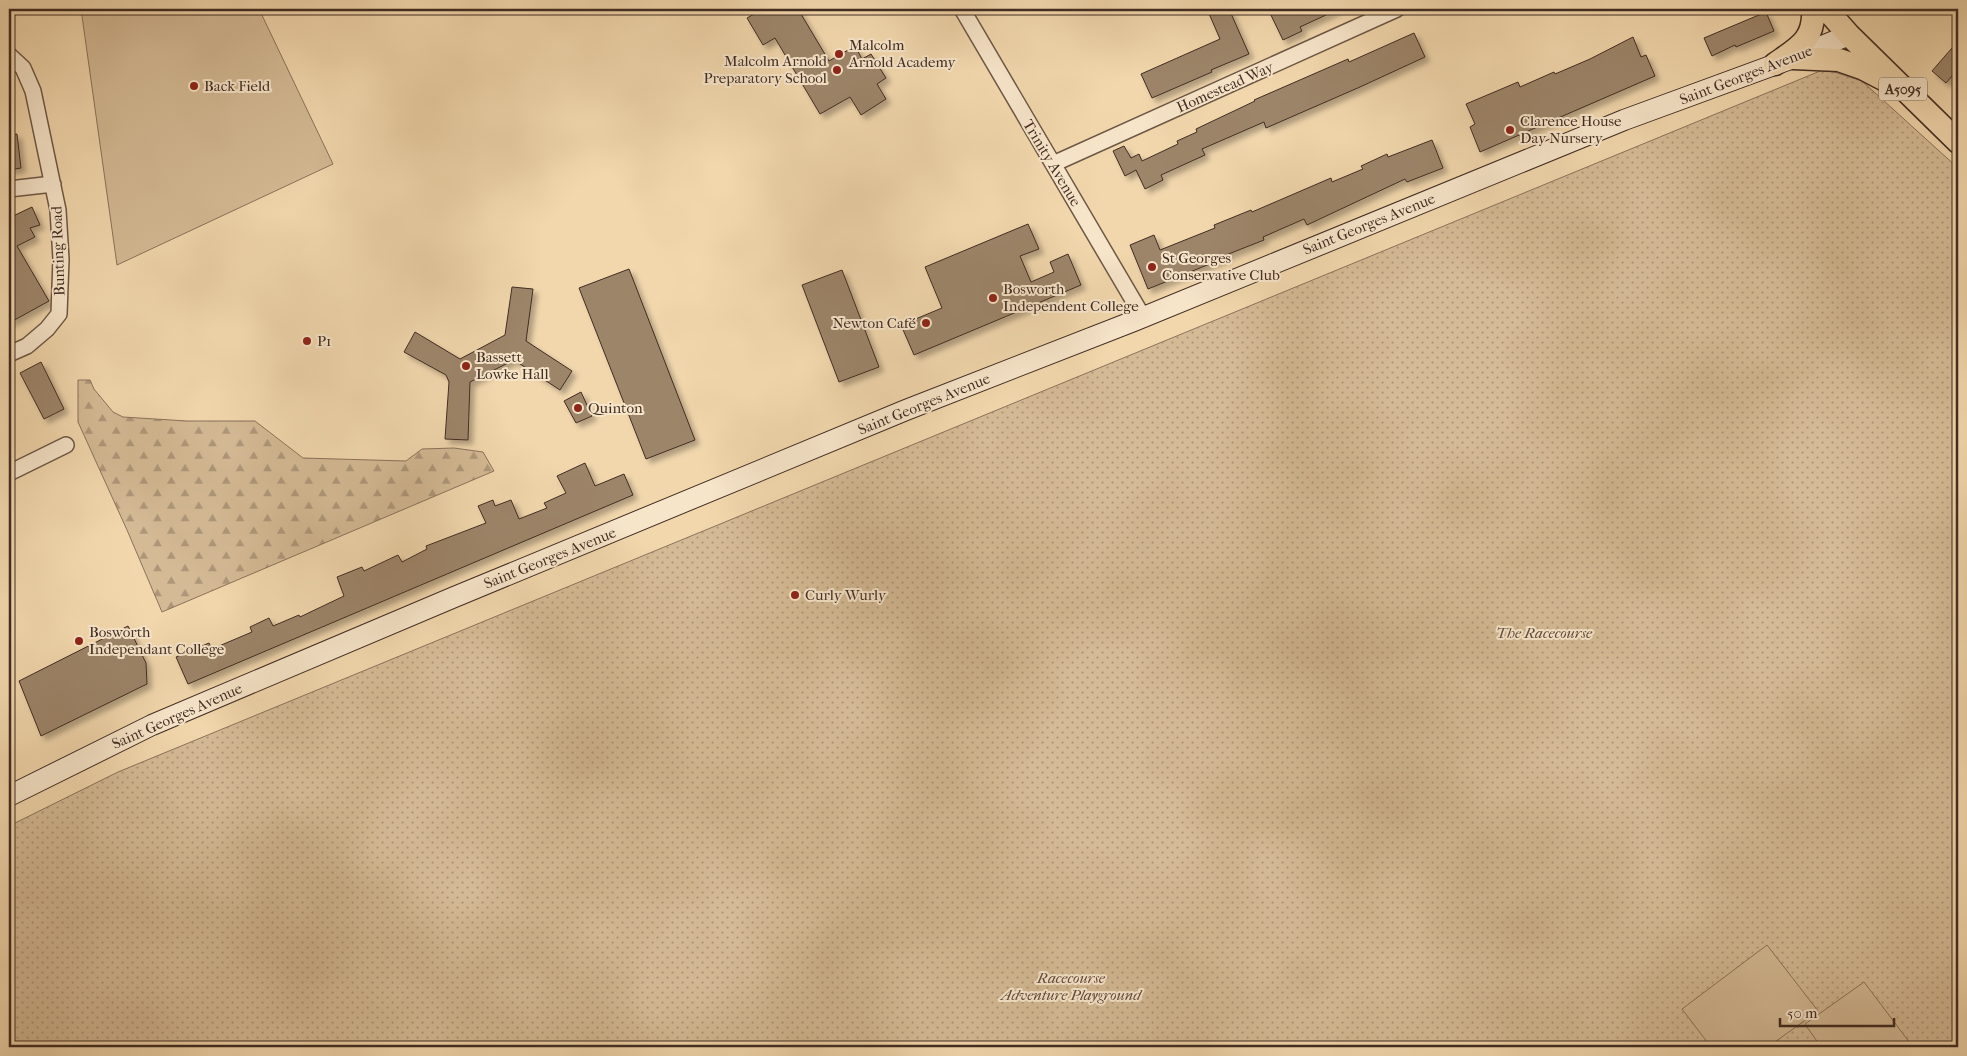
<svg xmlns="http://www.w3.org/2000/svg" width="1967" height="1056" viewBox="0 0 1967 1056" font-family="'IM FELL French Canon',serif">
<style>
.forest{fill:url(#forest-firs);stroke:#8a735c}
.park{fill:url(#park-dots);stroke:#8a735c}
.pitch{fill:#d4ba95;stroke:#8a735c}
.building{fill:#9d856a;stroke:#412c22;filter:url(#shadow)}
.lines{fill:none;stroke-linecap:round;stroke-linejoin:round}
.street-casing{stroke:#6d5745;stroke-width:18}
.secondary-casing{stroke:#412c22;stroke-width:22}
.primary-casing{stroke:#412c22;stroke-width:25}
.street{stroke:#f7e5ca;stroke-width:15}
.secondary{stroke:#f7e5ca;stroke-width:20}
.primary{stroke:#f2d7ad;stroke-width:22}
.poi-dot{fill:#8f2418;stroke:#f7e5ca;stroke-width:2}
.labels{text-anchor:middle;dominant-baseline:central;stroke-width:4;stroke-linejoin:round;paint-order:stroke}
.shield{fill:#f7e5ca;stroke:#786454;stroke-width:1}
.shield-label{font-size:14px;font-weight:bold;fill:#412c22}
.poi-label{font-size:15px;fill:#412c22;stroke:#f7e5ca;text-anchor:start}
.street-label{font-size:15px;fill:#412c22;stroke:#f7e5ca}
.park-label{font-size:15px;font-style:italic;fill:#5e4839;stroke:#f7e5ca}
</style>
<defs>
<pattern id="forest-firs" width="22" height="20" patternUnits="userSpaceOnUse" patternTransform="scale(1.25)"><rect width="22" height="20" fill="#d4ba95"/><path d="M5 1l3.5 6h-7zM16 11l3.5 6h-7z" fill="#ae9779"/></pattern>
<pattern id="park-dots" width="8" height="8" patternUnits="userSpaceOnUse" patternTransform="scale(1.25)"><rect width="8" height="8" fill="#d4ba95"/><path d="M2 2h.1M6 6h.1" fill="none" stroke="#ae9779" stroke-width="1.8" stroke-linecap="round"/></pattern>
<filter id="shadow"><feDropShadow dx="4.5" dy="4.5" stdDeviation="2.5" flood-color="#0004"/></filter>
</defs>
<rect width="100%" height="100%" fill="#f2d7ad"/>
<filter id="stains"><feTurbulence type="fractalNoise" baseFrequency=".004" numOctaves="4"/><feColorMatrix values="0 0 0 0 .2 0 0 0 0 .09 0 0 0 0 .02 0 0 0 .5 -.17"/></filter>
<radialGradient id="worn" r=".72"><stop offset=".6" stop-color="#630" stop-opacity="0"/><stop offset="1" stop-color="#630" stop-opacity=".3"/></radialGradient>
<path class="forest" d="M78,380H90L94,389L113,412L123,417L187,421H255L303,458L406,461L422,449L454,448L483,452L494,471L162,612L127,530L78,422Z"/>
<path class="park" d="M1825,69L1862,81L1958,168V1047H9V826L118,772Z"/>
<path class="pitch" d="M81,9H259L333,164L117,265Z
M1767,945L1818,1011L1768,1047H1711L1682,1009Z
M1864,982L1913,1047H1821L1805,1024Z"/>
<path class="building" d="M763,9H798L829,61L855,46L862,59L871,54L886,78L877,84L886,99L861,115L850,97L820,114L775,38L763,45L747,18Z
M1207,9H1229L1249,54L1211,70L1212,72L1152,98L1141,74L1220,39Z
M1268,9H1339L1300,27L1302,31L1283,40Z
M1766,12L1774,31L1736,47L1735,45L1712,56L1704,38Z
M1414,33L1425,57L1360,87L1266,128L1264,122L1202,149L1205,155L1161,175L1163,180L1145,189L1136,170L1125,176L1113,151L1124,146L1131,158L1139,154L1142,161L1178,144L1177,141L1197,132L1196,129L1255,101L1254,100L1348,59L1349,62Z
M1633,37L1641,57L1646,55L1655,76L1480,152L1470,127L1475,124L1466,104L1518,82L1520,87L1554,72L1555,74L1590,59Z
M1958,41V69L1946,83L1932,71Z
M17,134L21,168L9,170V135Z
M1432,140L1443,168L1407,182L1405,179L1307,225L1304,219L1263,237L1264,240L1226,255L1227,257L1148,289L1130,245L1154,235L1160,250L1215,228L1214,225L1251,210L1252,212L1331,178L1332,182L1363,169L1361,166L1387,154L1388,157Z
M32,207L40,225L30,228L35,237L17,246L49,301L9,323V218Z
M1028,224L1039,249L1020,256L1031,282L1054,272L1050,262L1068,254L1081,285L914,355L901,325L942,308L925,267Z
M629,269L695,440L646,459L579,288Z
M842,270L879,367L839,382L802,285Z
M512,287L533,289L526,341L572,371L560,390L514,360L470,382L468,440L445,439L449,382L446,375L404,352L415,332L460,359L505,335Z
M41,362L64,409L44,419L20,373Z
M581,392L592,416L576,423L564,401Z
M585,463L595,486L624,474L633,495L188,684L176,657L209,643L212,649L252,632L250,627L269,618L273,626L299,615L300,617L344,596L337,577L362,567L364,571L398,555L402,562L427,549L426,546L486,523L478,506L493,500L495,506L511,500L519,519L547,508L544,503L566,493L557,476Z
M128,626L146,663L147,684L41,736L19,681Z"/>
<g class="lines">
<g class="street-casing">
<path id="street" d="M962,9L1143,317
M9,55L23,68L33,91L58,210L61,259L59,314L47,329L27,346L9,354
M1053,164L1397,9
M9,189L53,184
M9,473L66,445"/>
</g>
<g class="secondary-casing">
<path id="secondary" d="M9,796L152,725L452,598L906,410L1134,321L1624,120L1793,58L1849,35"/>
</g>
<g class="primary-casing">
<path id="primary" d="M1826,9L1849,35L1958,142
M1793,58L1839,60L1862,68L1887,81
M1775,64C1798,48 1815,40 1813,9"/>
</g>
<use href="#street" class="street"/>
<use href="#secondary" class="secondary"/>
<use href="#primary" class="primary"/>
</g>
<g class="poi-dot">
<circle cx="839" cy="54" r="5"/>
<circle cx="837" cy="70" r="5"/>
<circle cx="194" cy="86" r="5"/>
<circle cx="1510" cy="130" r="5"/>
<circle cx="1152" cy="267" r="5"/>
<circle cx="993" cy="298" r="5"/>
<circle cx="926" cy="323" r="5"/>
<circle cx="307" cy="341" r="5"/>
<circle cx="466" cy="366" r="5"/>
<circle cx="578" cy="408" r="5"/>
<circle cx="795" cy="595" r="5"/>
<circle cx="79" cy="641" r="5"/>
</g>
<g class="labels">
<rect class="shield" x="1879" y="77.5" width="48" height="23" rx="4"/>
<g class="shield-label">
<text x="1903" y="89">A5095</text>
</g>
<g class="poi-label">
<text x="849" y="45">Malcolm<tspan x="849" dy="17">Arnold Academy</tspan></text>
<text x="827" y="61" text-anchor="end">Malcolm Arnold<tspan x="827" dy="17">Preparatory School</tspan></text>
<text x="204" y="86">Back Field</text>
<text x="1520" y="121">Clarence House<tspan x="1520" dy="17">Day Nursery</tspan></text>
<text x="1162" y="258">St Georges<tspan x="1162" dy="17">Conservative Club</tspan></text>
<text x="1003" y="289">Bosworth<tspan x="1003" dy="17">Independent College</tspan></text>
<text x="916" y="323" text-anchor="end">Newton Café</text>
<text x="317" y="341">P1</text>
<text x="476" y="357">Bassett<tspan x="476" dy="17">Lowke Hall</tspan></text>
<text x="588" y="408">Quinton</text>
<text x="805" y="595">Curly Wurly</text>
<text x="89" y="632">Bosworth<tspan x="89" dy="17">Independant College</tspan></text>
</g>
<g class="street-label">
<text transform="translate(1746 75) rotate(-21)">Saint Georges Avenue</text>
<text transform="translate(1225 87) rotate(-24)">Homestead Way</text>
<text transform="translate(1052 163) rotate(59)">Trinity Avenue</text>
<text transform="translate(1369 224) rotate(-22)">Saint Georges Avenue</text>
<text transform="translate(58 251) rotate(-92)">Bunting Road</text>
<text transform="translate(924 404) rotate(-22)">Saint Georges Avenue</text>
<text transform="translate(550 558) rotate(-22)">Saint Georges Avenue</text>
<text transform="translate(177 716) rotate(-24)">Saint Georges Avenue</text>
</g>
<g class="park-label">
<text x="1544" y="633">The Racecourse</text>
<text x="1071" y="978">Racecourse<tspan x="1071" dy="17">Adventure Playground</tspan></text>
</g>
</g>
<rect width="1967" height="1056" fill="none" stroke="#f2d7ad" stroke-width="30"/>
<rect x="10" y="10" width="1947" height="1036" fill="none" stroke="#412c22" stroke-width="2.5"/>
<rect x="15" y="15" width="1937" height="1026" fill="none" stroke="#412c22"/>
<path d="M1780 1018v8h114v-8" fill="none" stroke="#412c22" stroke-width="2.5"/>
<text x="1787" y="1018" font-size="15" fill="#412c22" stroke="#f7e5ca" stroke-width="4" paint-order="stroke">50 m</text>
<rect width="100%" height="100%" filter="url(#stains)"/>
<rect width="100%" height="100%" fill="url(#worn)"/>
</svg>
